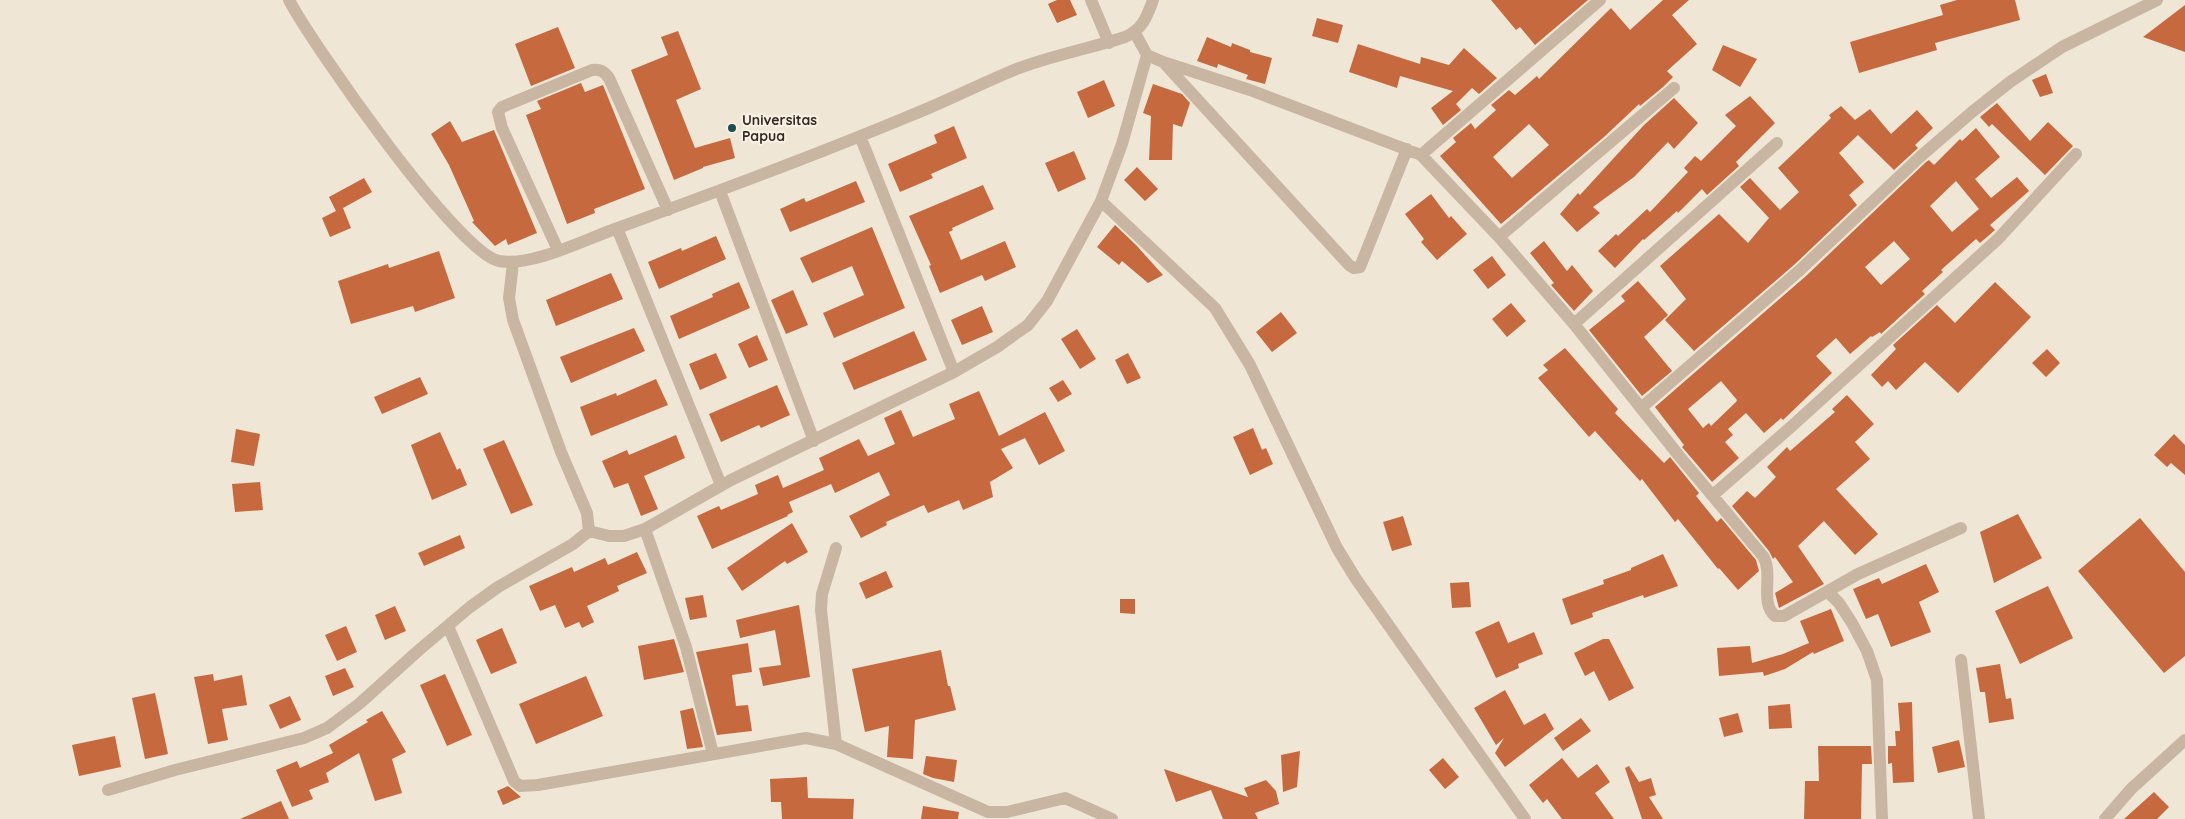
<svg xmlns="http://www.w3.org/2000/svg" width="2185" height="819" viewBox="0 0 2185 819" font-family="Quicksand,sans-serif">
<style>
.building{fill:#c6693f;fill-rule:evenodd}
.lines{fill:none;stroke-linecap:round;stroke-linejoin:round}
.minor{stroke:#c8b6a3;stroke-width:12}
.poi-dot{fill:#1b4c54;stroke:#f8f0e2;stroke-width:2}
.labels{text-anchor:middle;dominant-baseline:central;stroke-width:4.5;stroke-linejoin:round;paint-order:stroke}
.poi-label{font-size:14px;font-weight:bold;fill:#332a25;stroke:#f8f0e2;text-anchor:start}
</style>
<rect width="100%" height="100%" fill="#f0e6d6"/>
<path class="building" d="M1057,0H1070L1077,15L1057,23L1048,4Z
M1491,0H1588L1535,45L1520,27L1516,30Z
M1663,0H1689L1672,15L1697,44L1667,71L1673,77L1663,87L1640,106L1639,104L1604,137L1501,224L1440,156L1456,142L1453,138L1471,123L1475,129L1496,110L1491,105L1509,90L1515,95L1537,76L1539,79L1611,8L1630,30ZM1529,124L1549,145L1512,178L1493,157Z
M1957,0H2015L2020,20L1935,43L1937,50L1859,73L1850,42L1943,15L1940,5Z
M2185,5V52L2143,37Z
M1317,18L1343,25L1338,43L1312,36Z
M558,27L575,68L531,86L515,44Z
M678,31L701,89L676,100L695,148L730,138L735,158L703,167V168L674,180L631,70L668,55L661,37Z
M1207,37L1231,47L1232,43L1250,50V52L1272,58L1265,84L1246,79L1248,75L1218,64L1217,68L1197,61Z
M1358,44L1420,64L1421,57L1449,65L1464,48L1497,78L1479,94L1472,88L1456,104L1461,110L1443,125L1431,108L1453,91L1400,76L1397,88L1349,72Z
M1723,45L1757,59L1740,87L1712,70Z
M2046,74L2053,93L2040,97L2032,80Z
M1104,80L1115,106L1088,118L1077,92Z
M581,83L585,92L603,85L645,189L594,209L595,213L567,224L526,115L541,109L537,101Z
M1153,84L1182,94L1190,103L1182,127L1173,124L1172,160H1149L1151,116L1143,113Z
M1750,96L1775,123L1736,162L1739,166L1707,195L1702,189L1678,213L1677,211L1644,240L1643,239L1615,268L1598,251L1616,234L1618,236L1647,209L1650,212L1688,172L1684,168L1695,156L1701,161L1736,126L1725,115Z
M1674,98L1698,123L1674,149L1668,142L1634,177L1593,207L1600,213L1577,232L1560,214L1578,193L1580,195L1644,125Z
M1997,103L2030,141L2048,122L2073,146L2045,175L1992,124L1989,127L1980,117Z
M1841,106L1855,120L1870,109L1891,134L1917,110L1933,128L1915,145L1918,148L1894,170L1858,135L1839,153L1864,182L1849,195L1857,205L1795,264L1694,351L1665,320L1686,299L1660,266L1719,214L1748,243L1769,218L1740,187L1750,178L1780,210L1799,192L1778,168L1831,118L1829,115Z
M450,121L462,142L494,130L537,233L508,245L506,239L495,246L472,222L474,221L449,165L431,134Z
M954,126L967,158L931,174L933,178L900,192L888,164L937,143L934,135Z
M1976,128L2000,157L1975,179L1991,198L2017,177L2029,191L1990,225L1995,230L1980,243L1976,239L1941,270L1943,272L1922,291L1925,294L1881,334L1880,332L1872,337L1871,336L1850,354L1836,338L1816,356L1832,373L1783,420L1781,418L1764,433L1746,413L1728,429L1733,435L1725,442L1739,458L1712,482L1682,447L1684,445L1655,407L1806,276L1926,162L1929,160L1934,165L1960,139L1962,141ZM1956,181L1979,209L1952,232L1930,206ZM1894,241L1910,259L1881,285L1865,267ZM1721,381L1737,400L1736,402L1711,426L1709,423L1703,428L1688,409Z
M1074,151L1086,179L1058,192L1045,163Z
M1137,167L1158,189L1145,201L1124,180Z
M364,178L372,192L343,208L351,228L330,237L322,218L336,211L329,197Z
M856,181L865,202L790,232L780,209L804,198L806,202Z
M983,185L994,209L952,228L953,230L949,232L961,260L1005,241L1016,267L985,281L982,275L940,293L929,266L931,265L909,216Z
M1431,194L1449,218L1451,216L1467,234L1437,260L1421,242L1424,239L1405,214Z
M1115,225L1136,245L1163,275L1148,283L1122,261L1119,265L1097,247Z
M872,227L905,308L834,338L823,313L864,295L852,266L812,283L800,258Z
M716,236L726,259L659,289L648,262L681,248L682,251Z
M1544,241L1567,271L1572,265L1593,291L1574,311L1551,285L1554,283L1530,253Z
M439,251L455,298L415,312L413,306L351,324L338,281L388,264L389,268Z
M1492,256L1506,275L1488,289L1473,270Z
M611,273L623,299L556,326L546,300Z
M1638,281L1668,315L1644,337L1672,371L1642,396L1589,330L1625,301L1621,296Z
M739,282L750,308L679,339L670,316L713,297L712,294Z
M1995,282L2031,317L1958,393L1925,362L1896,390L1888,381L1882,387L1871,375L1896,349L1893,345L1937,305L1955,323Z
M793,290L808,325L786,334L771,300Z
M1511,303L1526,321L1507,337L1492,319Z
M982,306L993,332L962,345L951,320Z
M1281,312L1297,333L1272,352L1256,332Z
M634,328L645,351L571,383L560,357Z
M1077,329L1096,359L1080,369L1061,339Z
M914,331L927,360L854,390L842,363Z
M757,335L768,360L749,368L738,344Z
M1565,348L1618,409L1615,413L1664,463L1670,457L1699,493L1696,496L1717,522L1721,518L1756,560L1759,571L1738,590L1719,568L1718,569L1678,519L1675,522L1642,479L1640,481L1595,431L1589,437L1538,378L1548,370L1543,365Z
M2047,349L2060,363L2046,377L2032,363Z
M716,353L727,378L700,390L689,364Z
M1128,353L1141,378L1127,384L1115,360Z
M420,377L428,394L382,414L374,397Z
M656,379L668,405L591,436L580,407L616,393L617,396Z
M1063,380L1072,394L1058,402L1049,388Z
M777,385L790,415L761,428L759,425L721,442L709,414Z
M979,391L999,436L1045,412L1065,451L1039,465L1025,438L1001,449L1013,468L990,482L993,497L963,510L959,500L928,513L924,505L886,522L887,525L861,538L849,516L890,495L879,472L835,493L831,484L789,502L793,512L787,515L788,516L712,549L697,516L719,506L721,510L758,494L755,485L778,475L783,488L824,470L819,458L859,439L868,456L895,444L884,418L901,410L913,437L955,419L949,404Z
M1847,395L1874,424L1855,442L1870,459L1836,489L1878,534L1855,555L1824,521L1798,546L1824,584L1779,608L1775,593L1793,582L1775,557L1773,559L1769,551L1732,506L1747,491L1755,498L1776,477L1767,467L1787,447L1790,451L1835,412L1832,409Z
M1253,428L1262,450L1266,448L1273,464L1250,475L1233,437Z
M236,429L260,434L254,466L231,462Z
M440,432L457,470L460,468L467,485L432,500L411,445Z
M2174,434L2185,445V475L2171,463L2167,467L2154,455Z
M676,435L685,458L644,476L658,509L641,516L628,483L614,488L602,461L627,450L629,455Z
M504,440L533,505L511,514L483,449Z
M260,482L263,510L235,512L232,484Z
M2018,514L2042,558L1994,583L1980,532Z
M1403,516L1412,545L1392,551L1383,522Z
M2140,518L2185,572V656L2164,673L2078,571Z
M792,523L808,552L787,564L785,561L742,591L727,568Z
M460,535L465,548L424,566L418,553Z
M637,552L647,573L617,586L619,591L587,606L594,622L582,628L579,622L565,628L555,605L540,611L529,586L572,567L574,572L605,558L608,565Z
M1663,554L1678,586L1644,598L1643,595L1592,613L1593,617L1571,625L1562,599L1604,584L1603,580L1631,570V568Z
M1926,564L1939,592L1919,602L1931,632L1891,647L1878,614L1866,619L1853,589L1879,578L1882,584Z
M886,571L893,587L866,599L859,583Z
M1469,582L1471,607L1452,608L1450,583Z
M2048,586L2073,638L2020,664L1995,611Z
M703,595L707,617L690,620L685,598Z
M1120,599H1135V614L1120,613Z
M799,605L810,677L763,686L759,668L781,665L775,630L740,638L736,620Z
M395,606L406,631L385,640L375,615Z
M1831,609L1844,641L1814,654L1813,652L1785,669L1764,676L1763,672L1719,676L1717,648L1750,646L1752,663L1783,654L1809,643L1800,621Z
M1499,621L1508,643L1534,632L1543,654L1518,664L1519,668L1496,678L1475,632Z
M346,626L357,652L337,661L325,635Z
M502,628L517,663L491,674L476,640Z
M674,639L684,672L644,680L638,646Z
M1603,639H1609L1634,688L1609,701L1594,671L1585,676L1574,653Z
M748,643L752,672L732,675L736,706L748,705L752,731L717,735L696,652Z
M941,650L948,686H950L956,710L915,720L913,759L887,757L889,726L865,732L852,669Z
M2000,664L2006,699L2011,698L2014,719L1989,723L1985,692H1980L1976,668Z
M345,668L354,687L333,696L325,676Z
M213,674L214,681L242,675L247,705L222,709L228,740L208,744L194,677Z
M445,674L472,735L447,746L420,685Z
M586,676L603,716L536,744L519,704Z
M1505,690L1524,725L1545,713L1554,729L1505,767L1495,753L1504,738L1496,745L1474,708Z
M155,693L168,754L145,759L132,698Z
M290,696L301,720L280,729L269,705Z
M1912,702L1914,782L1893,783L1892,763L1888,764V746H1896L1895,731H1900L1898,703Z
M1790,704L1792,728L1769,729L1768,706Z
M693,708L703,747L687,749L680,711Z
M382,711L406,752L392,759L402,793L375,801L359,753L326,773L329,782L309,790L313,799L292,807L276,770L297,761L300,768L333,753L329,745L368,722L366,720Z
M1738,713L1743,732L1724,737L1719,718Z
M1581,718L1591,731L1563,751L1554,738Z
M115,736L121,767L79,776L72,745Z
M1959,740L1965,767L1938,773L1932,747Z
M1818,746H1871L1872,764H1862L1861,819H1804L1805,781H1819Z
M1300,751L1297,787L1283,792L1281,755Z
M926,756L957,760L954,782L933,778L923,774Z
M1443,758L1459,777L1445,789L1429,770Z
M1562,758L1578,778L1597,764L1610,782L1595,793L1614,819H1562L1547,799L1543,803L1529,785Z
M1629,766L1639,782L1651,778L1656,795L1649,797L1663,819H1642L1625,768Z
M1164,769L1248,797L1244,788L1266,780L1276,791L1279,804L1255,813L1258,819H1223L1211,790L1176,802Z
M807,777L808,798L854,799L853,819H782L781,802H771L770,779Z
M508,786L521,797L503,805L497,791Z
M2154,792L2169,807L2157,819H2124Z
M281,801L289,819H240Z
M923,806L959,812L958,819H921Z"/>
<g class="lines">
<path class="minor" d="M289,0C312,44 458,253 499,261C531,267 584,240 615,229C713,193 811,157 907,117C943,103 978,85 1014,70C1049,56 1088,49 1125,37C1142,30 1147,17 1153,0
M1091,0L1109,43
M1135,33L1147,55L1163,62L1250,90L1421,155L1499,237L1574,324L1680,457L1763,556C1774,574 1759,602 1775,616H1784L1858,574L1961,528
M1165,64L1349,265L1354,268L1360,267L1407,149
M860,136L954,372
M1421,155L1600,0
M720,191L814,441
M1101,201L1215,308L1250,365L1337,548L1356,579L1525,819
M617,228L721,485
M1499,237L1674,88
M558,250L502,128L498,112L502,107L592,70C600,69 604,71 609,78L668,210
M1574,324L1777,143
M1641,408L1800,270L1921,156L1972,112L2010,82L2062,47L2157,0
M1713,495L1792,426L1998,239L2076,154
M645,529L686,647L713,754
M589,531L609,536H624L645,529L731,480L954,372L997,347L1028,325L1047,301L1101,201L1122,144L1147,55
M836,548L822,594L821,610L836,744
M1829,593L1839,603L1852,623L1867,651L1877,680L1882,819
M448,626L509,769L514,781L520,786L538,785L806,738L836,744L988,812H1007L1065,798L1112,819
M1961,660L1979,819
M108,790L175,770L304,738L327,728L359,704L419,650L470,607L498,587L573,544L589,531L587,513L561,452L513,320L509,298L513,263
M2105,819L2131,789L2185,740"/>
</g>
<circle class="poi-dot" cx="732" cy="128" r="5"/>
<g class="labels">
<g class="poi-label">
<text x="742" y="120">Universitas<tspan x="742" dy="16">Papua</tspan></text>
</g>
</g>
</svg>
